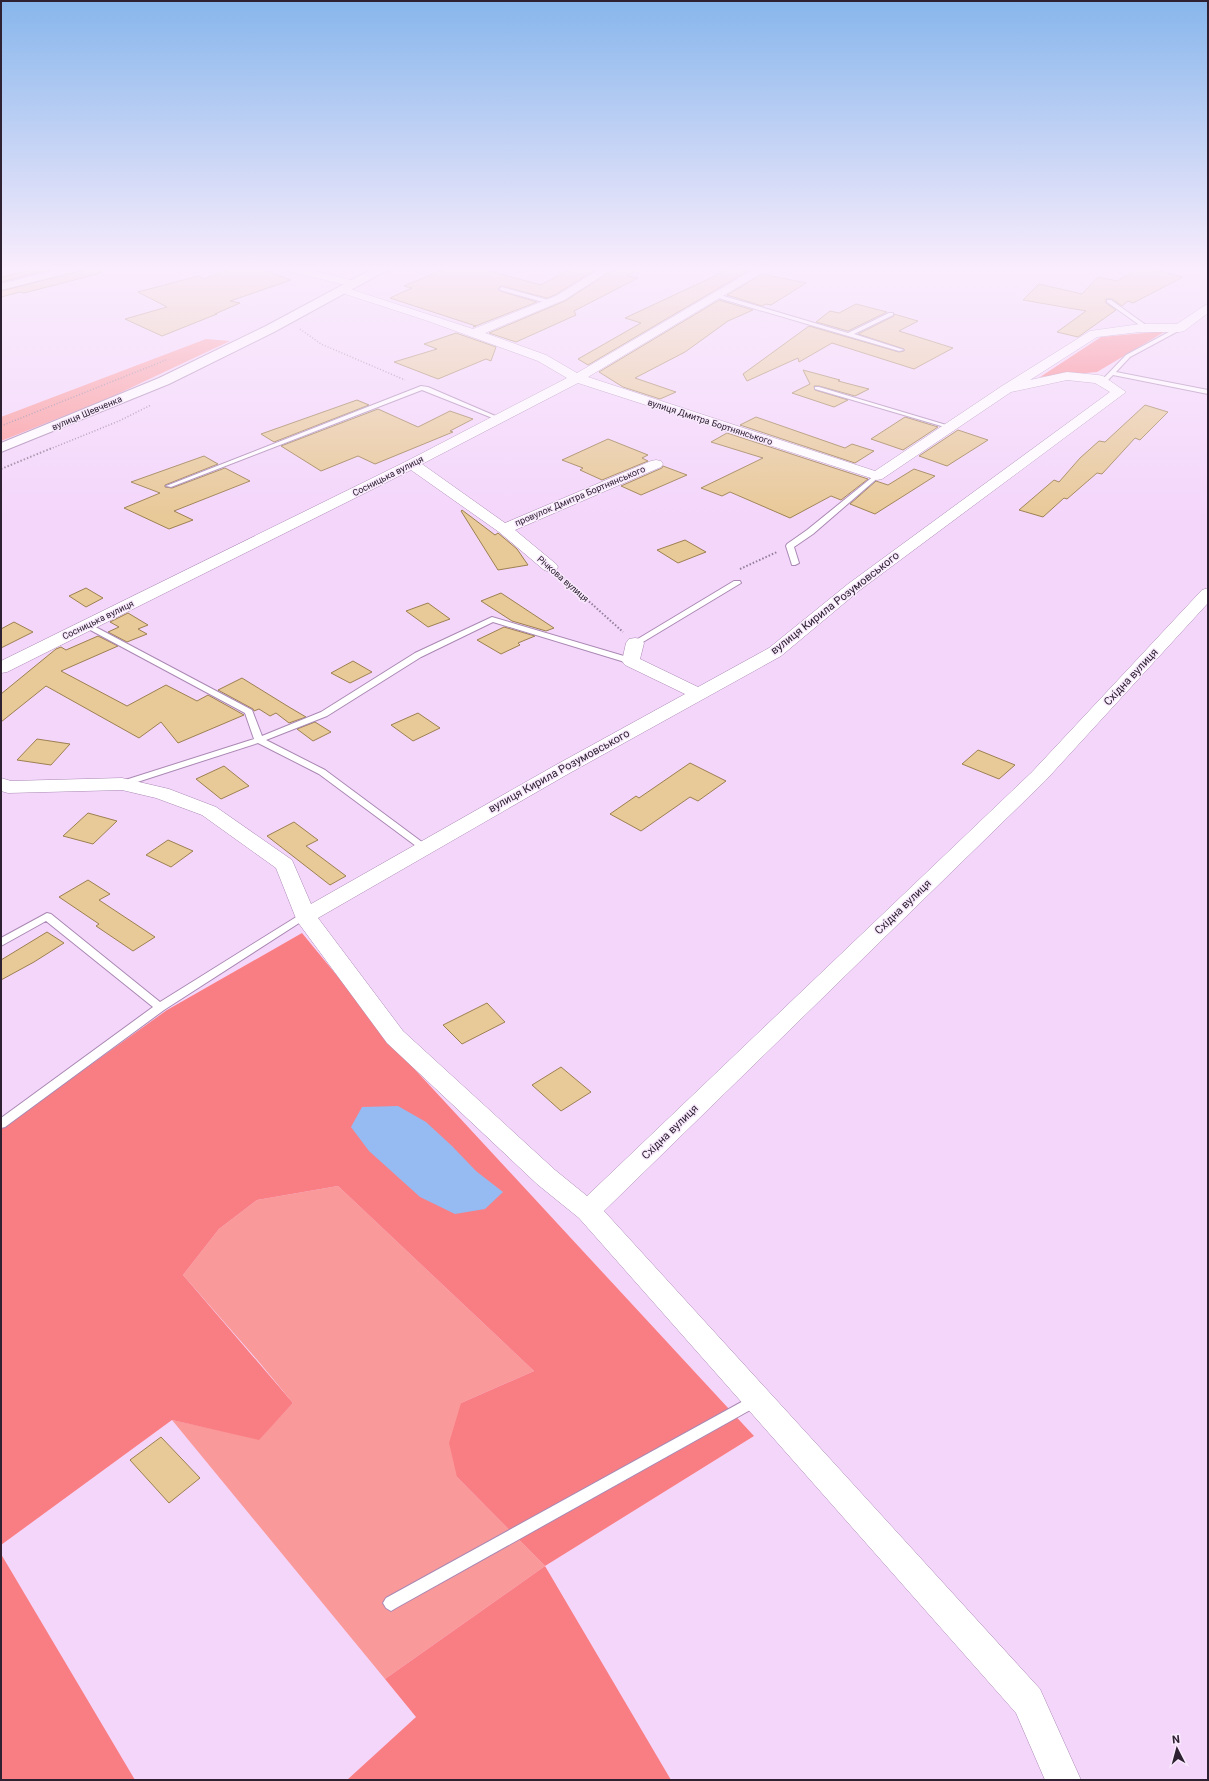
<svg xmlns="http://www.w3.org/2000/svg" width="1209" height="1781" viewBox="0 0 1209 1781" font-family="Roboto,sans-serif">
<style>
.green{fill:#fa999a}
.forest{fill:#f97e83}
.water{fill:#96baf2}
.building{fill:#e8c998;stroke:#9d8051}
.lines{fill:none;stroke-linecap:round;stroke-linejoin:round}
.lane-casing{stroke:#aa88b3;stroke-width:2}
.street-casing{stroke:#aa88b3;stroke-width:1}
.primary-casing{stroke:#aa88b3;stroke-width:2}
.path-far1{stroke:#937e99;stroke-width:1.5;stroke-dasharray:1 2;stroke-linecap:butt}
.path{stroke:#937e99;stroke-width:2;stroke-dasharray:1.5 2;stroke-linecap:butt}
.lane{fill:#fff;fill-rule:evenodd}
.street{fill:#fff;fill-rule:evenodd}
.primary{fill:#fff;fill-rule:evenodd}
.labels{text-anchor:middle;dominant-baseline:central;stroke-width:3;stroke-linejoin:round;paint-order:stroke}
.far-street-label{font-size:9px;fill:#2e2132;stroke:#f8eafc}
.street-label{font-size:11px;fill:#2e2132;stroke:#f8eafc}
</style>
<rect width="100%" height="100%" fill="#f4d6fb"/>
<path class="green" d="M206,339L230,341L107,399L1,441V417Z
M338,1186L534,1371L461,1403L457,1477L545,1566L385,1679L172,1420L259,1439L293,1403L259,1362L183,1275L219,1229L257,1200Z"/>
<path class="forest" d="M1166,331L1097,372L1040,377L1101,337Z
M302,933L408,1062L754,1436L545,1566L671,1780H347L416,1717L385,1679L545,1566L457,1477L449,1443L461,1403L534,1371L338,1186L257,1200L219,1229L183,1275L293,1403L259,1440L172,1420L1,1545V1129L167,1010Z
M1,1554L135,1780H1Z"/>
<path class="water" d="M398,1106L426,1122L452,1146L476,1171L503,1192L485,1209L455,1214L420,1197L369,1151L351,1127L362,1107Z"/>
<path class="building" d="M43,267H60L1,282V277Z
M86,267H100L101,273L24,293L20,292L1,297V291L84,270Z
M235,267H255L291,280L230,301L240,303L215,314H217L162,336L125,319L167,307L138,292L198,276L204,279Z
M450,267H474L541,285L574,267H600L555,295L547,298L501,286L498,289L500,291L537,302L473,327L476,326L390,298L412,288L404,286Z
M617,267H643L627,276L638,278L574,311L576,315L516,342L489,333L565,301Z
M730,267L748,271L588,365L578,359L641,323L625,318L715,276Z
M1141,267L1183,277L1133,303L1128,301L1122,306L1112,299H1106V303L1116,310L1078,337L1057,332L1086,311L1023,300L1039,284L1082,294L1098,277L1117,281Z
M762,274L806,283L771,305L766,304L762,306L727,295Z
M719,300L753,310L728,321L685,352L635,378L676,392L660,399L623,387L599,372Z
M856,304L887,312L848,331L816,322L830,311L839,313Z
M894,314L918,321L899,331L953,348L914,369L832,343L799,362L798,358L747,381L743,374L809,326L899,352L904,351V349L858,334L894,316Z
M456,333L496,347L491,361L486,359L438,379L394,362L437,349L424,344Z
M803,370L840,380L838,381L869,389L855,396L819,386H814L815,390L848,400L834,407L792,393L810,384Z
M357,400L369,405L274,442L261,434Z
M1145,405L1168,412L1140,440L1135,438L1102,474L1097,473L1067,499L1064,498L1043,517L1019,510L1054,480L1059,482L1080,458L1099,441L1105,442Z
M378,409L418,427L450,411L473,419L450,431L453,432L375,464L358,456L321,471L281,446Z
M756,417L845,448L852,444L874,451L855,463L740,425Z
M905,417L938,427L903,450L871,439Z
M958,430L988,440L947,466L919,456Z
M727,433L868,479L841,500L831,496L790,518L730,492L722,496L701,488L763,458L711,442Z
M608,439L648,455L642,458L648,461L602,480L580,470L583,468L562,460Z
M204,456L218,464L165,485V487L172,488L225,468L250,481L174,511L193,520L169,529L124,508L160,493L131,482Z
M663,466L687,475L641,495L621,486L662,468Z
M914,469L935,476L875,514L850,504L876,481L888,485Z
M462,510L495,535L498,533L517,549L528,565L498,570L461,511Z
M685,540L706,552L678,563L657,550Z
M86,588L103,598L86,607L69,596Z
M501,593L554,628L546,631L512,621L481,601Z
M428,603L450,619L428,627L406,611Z
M128,613L148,625L138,629L147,634L127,642L108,632L119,627L110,622Z
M14,622L33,632L1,648V629Z
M504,627L535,636L518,643L520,645L501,654L477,640Z
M98,636L118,646L61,671L127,706L166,685L197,701L208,695L244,715L178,743L161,722L139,738L46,686L1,722V694L56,649L61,647L66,650Z
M353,661L372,672L350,683L331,673Z
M242,678L289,707L306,717L289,723L276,713L270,716L259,709L254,711L253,709L218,690Z
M418,713L440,728L413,741L391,725Z
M315,722L331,732L313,741L297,729Z
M37,739L70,744L51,765L17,760Z
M978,750L1015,765L999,779L962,764Z
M690,763L726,781L698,801L690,797L641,831L610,814L636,796L639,798Z
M224,766L249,786L221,799L196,779Z
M88,813L117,821L93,844L63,836Z
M294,822L318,840L306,846L346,876L330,885L267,836Z
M168,840L193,851L171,867L146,855Z
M88,880L110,894L99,900L155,937L133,951L96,926L99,924L59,897Z
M47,932L64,943L34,962L1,980V960Z
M487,1003L505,1022L462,1044L443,1025Z
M561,1067L591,1092L561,1111L532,1085Z
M161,1437L200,1478L169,1503L130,1460Z"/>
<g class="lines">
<g class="lane-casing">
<path id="lane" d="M502,287L552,301L553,302L550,304L500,290L499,289Z
M717,294L848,333L889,313H893V315L854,334L904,350L899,351L715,297L714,296Z
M1107,300H1111L1150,328L1145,329L1107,302Z
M1180,326L1183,328L1182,329L1130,357L1116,372L1208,390V394L1113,375L1105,383H1101V381L1126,355Z
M421,386L428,387L500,418L495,419L422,390L171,487L166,486Z
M815,387H819L953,427L948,428L815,389Z
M875,475L880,476L813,534L794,547L799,563L795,565H792L786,546L787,544L807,530Z
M734,581H740L741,583L638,645H635L631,643Z
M492,617L634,659L635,661L634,663H628L493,622L421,657L327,716L266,740L325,770L426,845L428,847L426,849H420L319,774L258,743L125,786H119L117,784L119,782L254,739L245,713L81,625L82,623H88L252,710L262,736L321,712L415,653Z
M47,913L51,914L160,1002L301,914H309L310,916L164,1010L5,1127L1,1128V1118L153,1007L46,921L1,946V938Z
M756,1394L761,1396L763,1400L761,1404L396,1608L391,1611L386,1608L383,1603L386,1598Z"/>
</g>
<g class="street-casing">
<path id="street" d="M66,267H85L84,269L1,290V284Z
M278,267H298L358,282L360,284L354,287L279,269Z
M603,267H616L564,300L485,333L546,355L577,373L758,267H771L588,377L875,471L1002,386L1090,331L1140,324H1177L1204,306L1208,304V313L1184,331L1180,332H1140L1097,337L1030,380L1067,372L1098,375L1103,376L1126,392L860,590L781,656L568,774L318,918L403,1031L555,1170L587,1196L1032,772L1202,590L1208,588V603L1046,780L604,1211L1040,1689L1081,1780H1045L1016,1713L579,1218L537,1184L387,1043L297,921L276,868L202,815L156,798L122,790L8,793L1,791V778L11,781L122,778L169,789L216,807L292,860L311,904L554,766L685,694L625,665L622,661L626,643L629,639L635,638L641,639L644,643L640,659L698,687L769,648L848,584L1110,392L1095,383L1067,380L1011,392L882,479L877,480L578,383L422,464L505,523L651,461L656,460L661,461L663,464L661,467L515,530L556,564L558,567L556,570L550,572L544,570L499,532L411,470L7,672L1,673V661L407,461L567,378L538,361L428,321L339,292L337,290L339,288H347L473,329L556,296Z"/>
</g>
<g class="primary-casing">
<path id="primary" d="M376,267H391L389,269L274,332L169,384L1,452V443L159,378L266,326Z"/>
</g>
<path class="path-far1" d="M300,329L321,344L405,380
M1,426L166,360
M50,449L119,421L151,405"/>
<path class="path" d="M1,469L52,448
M740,569L777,552
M563,578L623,632"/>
<use href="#lane" class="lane"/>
<use href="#street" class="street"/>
<use href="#primary" class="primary"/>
</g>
<linearGradient id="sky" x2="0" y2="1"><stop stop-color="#87b6ec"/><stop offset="0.52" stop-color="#faedfd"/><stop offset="1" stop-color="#faedfd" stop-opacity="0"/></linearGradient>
<rect width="1209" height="516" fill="url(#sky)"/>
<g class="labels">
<g class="far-street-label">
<text transform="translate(87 413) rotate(-23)">вулиця Шевченка</text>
<text transform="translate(710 422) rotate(18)">вулиця Дмитра Бортнянського</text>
<text transform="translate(388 476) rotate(-27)">Сосницька вулиця</text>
<text transform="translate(580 496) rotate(-23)">провулок Дмитра Бортнянського</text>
<text transform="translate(563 579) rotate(41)">Річкова вулиця</text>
<text transform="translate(98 620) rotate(-26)">Сосницька вулиця</text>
</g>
<g class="street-label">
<text transform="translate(835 603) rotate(-38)">вулиця Кирила Розумовського</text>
<text transform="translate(1131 677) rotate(-47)">Східна вулиця</text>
<text transform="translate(559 771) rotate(-29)">вулиця Кирила Розумовського</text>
<text transform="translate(903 907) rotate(-44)">Східна вулиця</text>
<text transform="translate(670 1132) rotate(-44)">Східна вулиця</text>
</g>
</g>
<rect width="1209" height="1781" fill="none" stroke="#2e2132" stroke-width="4"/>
<g transform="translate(1177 1749) rotate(354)" stroke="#f8eafc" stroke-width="3" paint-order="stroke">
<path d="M0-3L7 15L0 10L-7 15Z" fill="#2e2132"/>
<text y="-6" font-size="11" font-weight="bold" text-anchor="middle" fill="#2e2132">N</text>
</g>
</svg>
